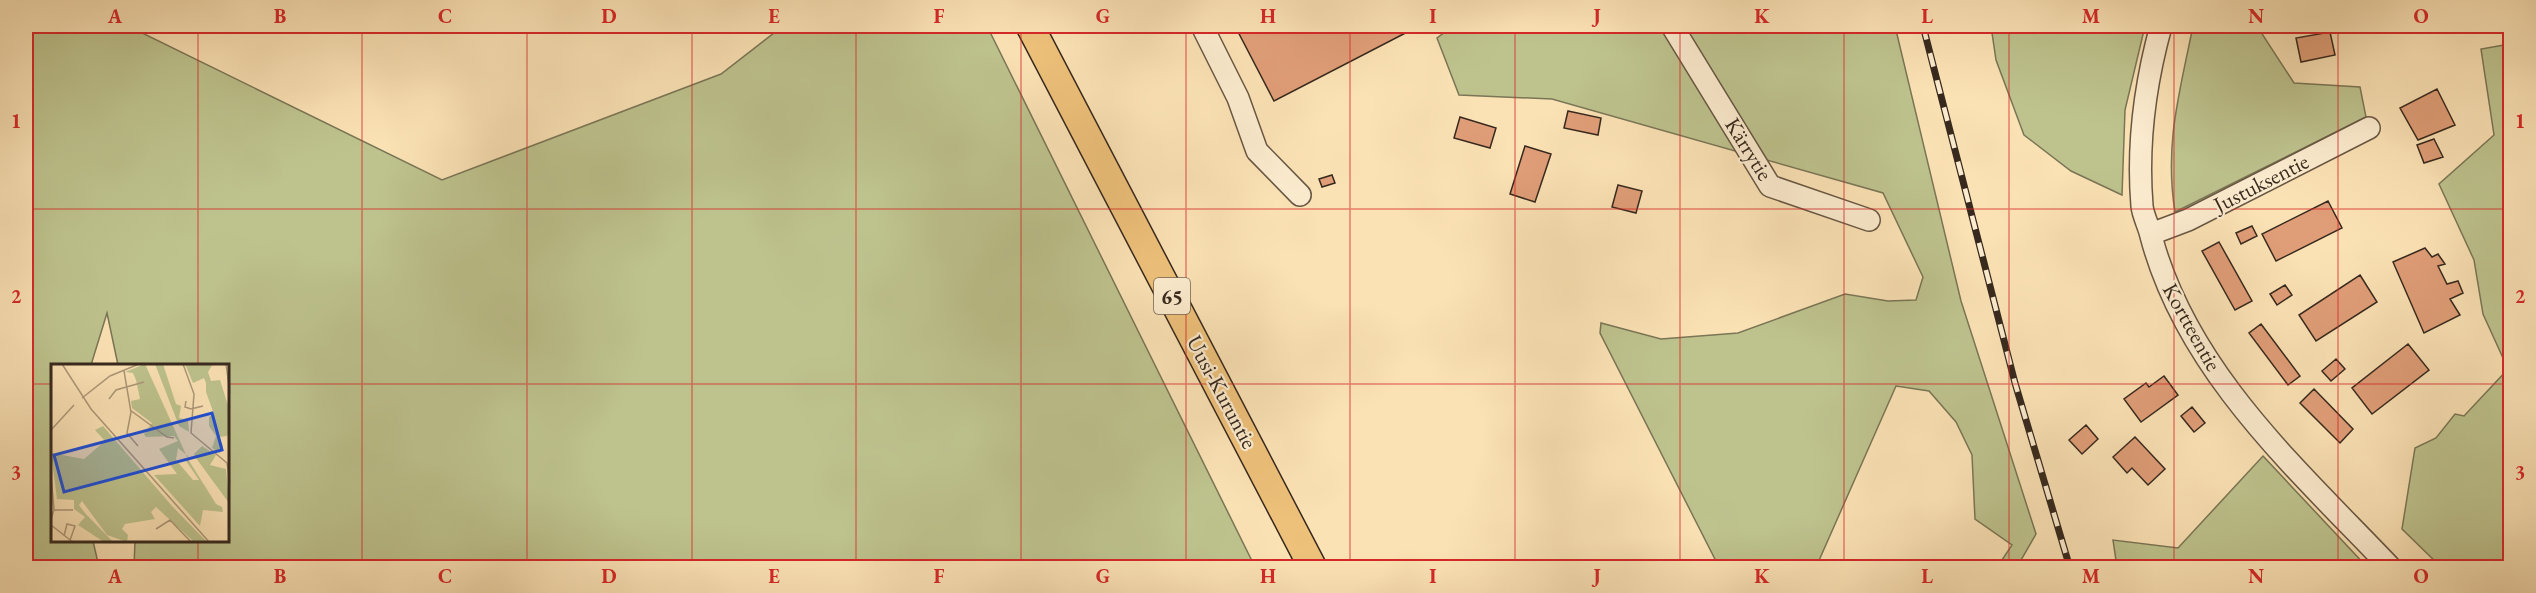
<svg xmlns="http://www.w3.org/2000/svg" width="2536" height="593" viewBox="0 0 2536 593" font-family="'EB Garamond',serif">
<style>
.green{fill:#bec38e;stroke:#7a7656;stroke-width:1.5}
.building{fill:#e09e78;stroke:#37291e;stroke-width:1.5}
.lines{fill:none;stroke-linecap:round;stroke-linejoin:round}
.minor-casing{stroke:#685744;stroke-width:24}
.major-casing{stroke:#37291e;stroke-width:30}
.minor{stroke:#fceccf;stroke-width:21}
.major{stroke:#eec17a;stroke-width:27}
.rail-casing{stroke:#37291e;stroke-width:7}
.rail{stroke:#fceccf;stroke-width:4.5;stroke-dasharray:14;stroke-linecap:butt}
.grid{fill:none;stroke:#d62828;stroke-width:1.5;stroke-opacity:0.55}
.labels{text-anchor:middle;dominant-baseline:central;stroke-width:4.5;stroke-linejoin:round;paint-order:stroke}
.shield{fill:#fceccf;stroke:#726453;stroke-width:1.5}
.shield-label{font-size:21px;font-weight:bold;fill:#37291e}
.street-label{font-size:22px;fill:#37291e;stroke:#fceccf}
.inset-road{fill:none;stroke:#ad9879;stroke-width:1.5}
.view{fill:#1d4ed8;fill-opacity:0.15;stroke:#1d4ed8;stroke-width:3}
.inset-edge{fill:none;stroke:#37291e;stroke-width:3}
.neatline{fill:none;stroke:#d62828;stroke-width:2}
.grid-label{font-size:20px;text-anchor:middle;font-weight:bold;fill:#d62828}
</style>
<rect width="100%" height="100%" fill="#fbe2b5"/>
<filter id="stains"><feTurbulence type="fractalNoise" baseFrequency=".00333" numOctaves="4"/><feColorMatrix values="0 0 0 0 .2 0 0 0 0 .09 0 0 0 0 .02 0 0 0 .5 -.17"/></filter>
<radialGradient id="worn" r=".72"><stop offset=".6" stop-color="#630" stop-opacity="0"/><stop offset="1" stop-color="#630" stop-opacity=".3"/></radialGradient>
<path class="green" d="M26,26H128L442,180L721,74L783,26H987L1255,567H134L135,541L228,540V365H118L107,313L91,365H52V540L93,541L99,567H26Z
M1453,26H1895L1961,301L2036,534L2017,567H1971L1998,566L2012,545L1975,519L1972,455L1956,422L1929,391L1896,386L1817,565L1818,567H1719L1600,333L1601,323L1661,339L1738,333L1845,294L1888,301L1916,300L1923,277L1883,193L1552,99L1459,95L1437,38Z
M1991,26H2145L2125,110L2122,195L2071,171L2024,135L1996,60Z
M2193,26H2257L2294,83L2360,87L2366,117L2175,212C2164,144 2180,91 2193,26Z
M2510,44V567H2441L2402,529L2415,448L2436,438L2455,414L2464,416L2508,369L2483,314L2474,260L2439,184L2494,135L2481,49Z
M2263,456L2367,567H2117L2113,540L2178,548Z"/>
<path class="building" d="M1235,26H1287L1289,29L1296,26H1419L1274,101Z
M2381,26H2417L2418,29L2382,33Z
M2330,32L2335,55L2301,62L2296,38Z
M2437,89L2455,125L2418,140L2400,108Z
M1568,111L1601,118L1598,135L1564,128Z
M1460,117L1496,128L1490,148L1454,138Z
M2434,139L2443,157L2424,163L2417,145Z
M1525,146L1551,154L1535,202L1510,194Z
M1332,175L1335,183L1322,187L1319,179Z
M1618,185L1642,191L1636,213L1612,207Z
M2328,201L2342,228L2276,261L2262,234Z
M2252,226L2257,236L2241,244L2236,233Z
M2219,242L2252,301L2235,310L2202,251Z
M2425,248L2432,257L2438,254L2445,264L2438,266L2447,284L2458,281L2463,293L2450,299L2460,315L2424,333L2393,262Z
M2360,275L2377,302L2316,341L2299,315Z
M2285,285L2292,295L2277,305L2270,294Z
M2261,324L2300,376L2288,385L2249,333Z
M2408,344L2429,370L2372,414L2352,388Z
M2336,359L2345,369L2331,381L2322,371Z
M2164,376L2178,395L2141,422L2124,399L2146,383L2149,387Z
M2314,389L2353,429L2340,443L2300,403Z
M2192,407L2205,423L2194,432L2181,416Z
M2086,425L2098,439L2082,454L2069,440Z
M2135,437L2165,469L2148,485L2132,468L2127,473L2113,457Z"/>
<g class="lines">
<g class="minor-casing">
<path id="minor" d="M1202,26L1238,98L1257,151L1300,195
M1672,26L1770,186L1869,220
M2161,26C2145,84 2137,145 2142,206C2143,216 2149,226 2151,236C2187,372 2297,469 2391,568
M2151,234L2188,220L2369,128"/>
</g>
<g class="major-casing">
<path id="major" d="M1030,26L1313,568"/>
</g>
<use href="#minor" class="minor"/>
<use href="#major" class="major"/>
<g class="rail-casing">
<path id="rail" d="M1923,26L2015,383L2070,568"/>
</g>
<use href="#rail" class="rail"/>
</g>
<path class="grid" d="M198,26V365M362,26V568M527,26V568M692,26V568M856,26V568M1021,26V568M1186,26V568M1350,26V568M1515,26V568M1680,26V568M1844,26V568M2009,26V568M2174,26V568M2338,26V568M26,209H2510M26,384H52M228,384H2510M198,540V568"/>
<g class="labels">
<rect class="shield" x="1154" y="278" width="36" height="36" rx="4.5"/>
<g class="shield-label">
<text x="1172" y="296">65</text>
</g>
<g class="street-label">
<text transform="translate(1749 149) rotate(58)">Kärrytie</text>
<text transform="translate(2261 183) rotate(-27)">Justuksentie</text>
<text transform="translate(2192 327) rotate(61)">Kortteentie</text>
<text transform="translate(1222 392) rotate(62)">Uusi-Kuruntie</text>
</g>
</g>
<g transform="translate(51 364)">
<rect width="178" height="178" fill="#fbe2b5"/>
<path d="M94,0L137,95L165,140L171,143L172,148L152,146L149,162L103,111L126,110L108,85L127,77L123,72L95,73L93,70L101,59L81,44L80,37L89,35L85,16L82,9L74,8ZM127,84L137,92L135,97L148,116H142L125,96ZM104,0H112L125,40L130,42L128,54L137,56L138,68L128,62ZM134,0H162L157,8L160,17L169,16L179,48L178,67L176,72L168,73L172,82L169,89L161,84L165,72L158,62V53L163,50L155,28V19L153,14L142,19ZM52,62L121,142L156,178H143L105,143L100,148L104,155L74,160L71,165L77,171L76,178L56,171L31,137L28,141L34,149L62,178H53L27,161L34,153L23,145V136L6,135L0,89L33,95L54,77L44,66ZM151,82L165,91L159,101L175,105L178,139L145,94L143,90Z" fill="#bec38e" fill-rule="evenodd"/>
<path class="inset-road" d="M11,0L40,45L159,179M132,0L143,30L140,69L176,99M175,0L179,29M73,7L80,48L76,69L87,82M31,34L59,12L88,0M58,35L65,26L93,18M135,37L134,43L140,45L152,42M79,46L116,73L123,74M0,66L23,41M176,99L179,119M0,111L3,146L0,155M3,146H22M0,161L23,179M105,165L119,156L141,179M13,172L16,160L24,162L18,179"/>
<path class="view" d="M161,49L171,86L13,128L3,91Z"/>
<rect width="178" height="178" class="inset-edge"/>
</g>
<rect width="2536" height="593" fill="none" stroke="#fbe2b5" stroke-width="66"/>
<rect x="33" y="33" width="2470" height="527" class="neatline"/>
<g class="grid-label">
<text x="115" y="23">A</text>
<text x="280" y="23">B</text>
<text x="445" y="23">C</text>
<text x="609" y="23">D</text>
<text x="774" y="23">E</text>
<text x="939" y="23">F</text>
<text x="1103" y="23">G</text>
<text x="1268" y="23">H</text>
<text x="1433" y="23">I</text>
<text x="1597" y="23">J</text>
<text x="1762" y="23">K</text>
<text x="1927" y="23">L</text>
<text x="2091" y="23">M</text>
<text x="2256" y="23">N</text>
<text x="2421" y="23">O</text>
<text x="16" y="128">1</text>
<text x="2520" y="128">1</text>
<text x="16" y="303">2</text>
<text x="2520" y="303">2</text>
<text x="16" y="479">3</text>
<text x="2520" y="479">3</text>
<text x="115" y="583">A</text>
<text x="280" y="583">B</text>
<text x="445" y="583">C</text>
<text x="609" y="583">D</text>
<text x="774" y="583">E</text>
<text x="939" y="583">F</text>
<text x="1103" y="583">G</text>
<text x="1268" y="583">H</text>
<text x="1433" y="583">I</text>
<text x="1597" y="583">J</text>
<text x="1762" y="583">K</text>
<text x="1927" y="583">L</text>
<text x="2091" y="583">M</text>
<text x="2256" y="583">N</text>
<text x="2421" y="583">O</text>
</g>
<rect width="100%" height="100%" filter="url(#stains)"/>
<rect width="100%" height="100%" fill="url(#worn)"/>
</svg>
